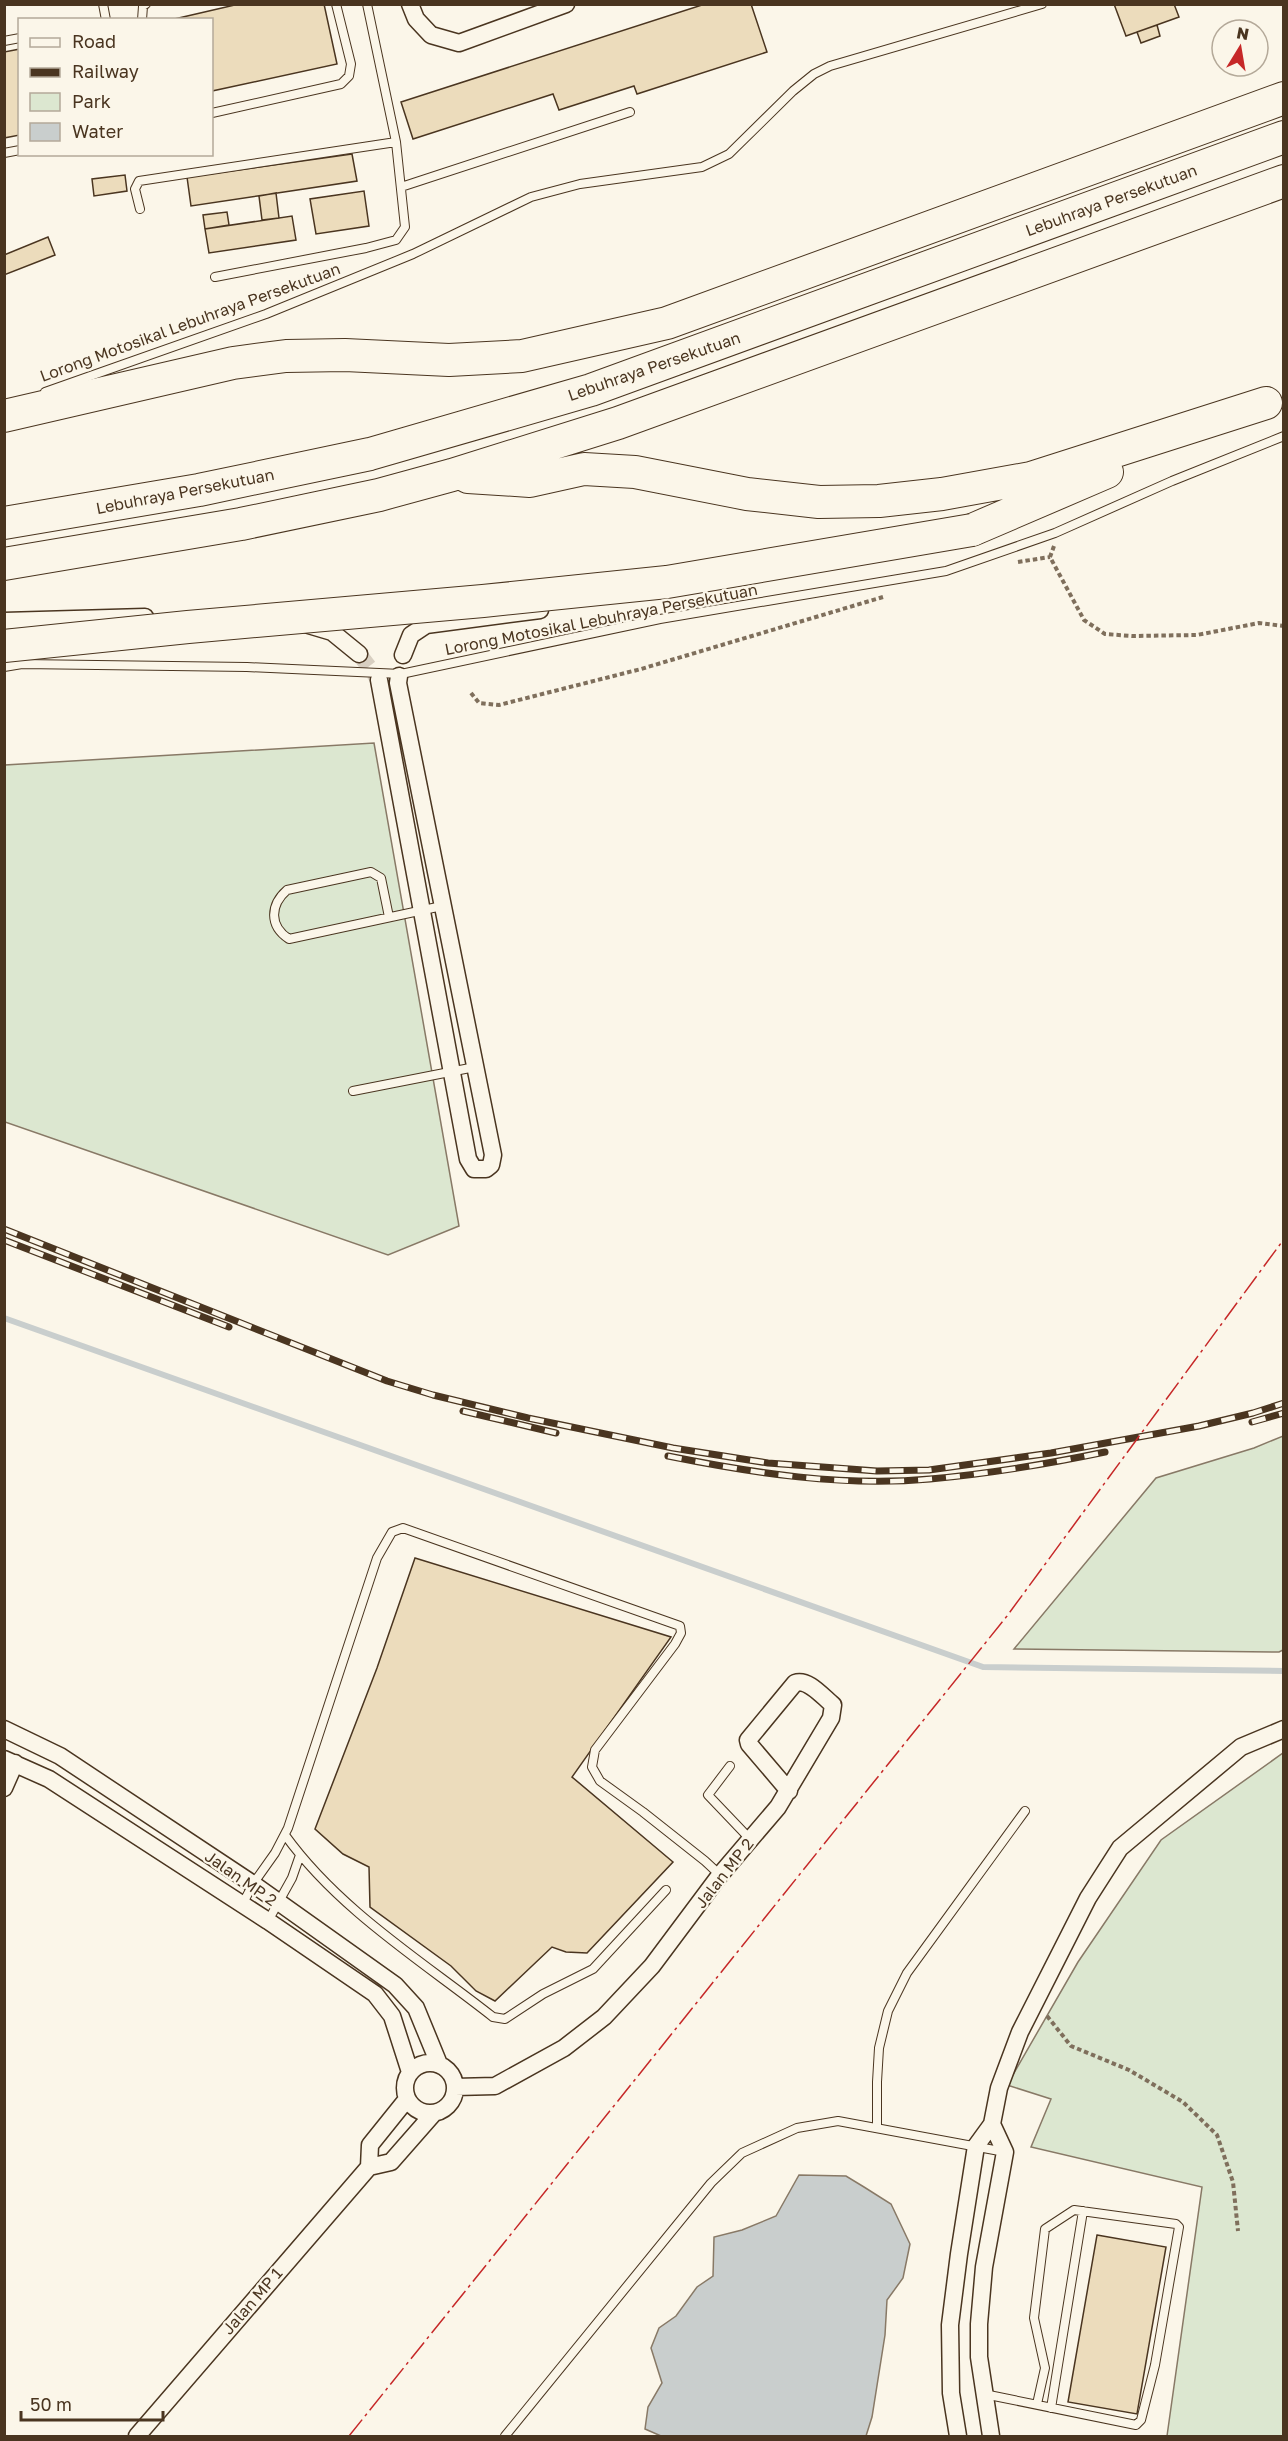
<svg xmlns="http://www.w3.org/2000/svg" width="1288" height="2441" viewBox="0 0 1288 2441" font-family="'Golos Text',sans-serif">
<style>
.green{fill:#dce7d0;stroke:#887966;stroke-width:1.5}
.water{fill:#c9cecd;stroke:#887966;stroke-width:1.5}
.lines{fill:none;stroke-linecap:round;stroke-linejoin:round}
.stream{stroke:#c9cecd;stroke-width:6}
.building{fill:#ecdcbc;stroke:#4a3520;stroke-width:1.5}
.street-tunnel{stroke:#d8cfc1;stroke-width:16;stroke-dasharray:16 8;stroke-linecap:butt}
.lane-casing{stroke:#4a3520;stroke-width:10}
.street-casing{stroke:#4a3520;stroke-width:19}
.highway-casing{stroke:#4a3520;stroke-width:34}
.path{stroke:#7f6f5c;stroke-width:4;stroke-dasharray:4.5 3;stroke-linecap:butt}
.lane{stroke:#fbf6e9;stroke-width:8}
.street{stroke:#fbf6e9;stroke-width:16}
.highway{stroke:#fbf6e9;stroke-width:32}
.rail-casing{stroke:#4a3520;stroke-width:7}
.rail{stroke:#fbf6e9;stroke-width:4.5;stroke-dasharray:14;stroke-linecap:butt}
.highway-bridge-casing{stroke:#4a3520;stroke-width:34;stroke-linecap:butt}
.highway-bridge{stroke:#fbf6e9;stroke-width:32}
.power{stroke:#c62828;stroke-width:1.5;stroke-dasharray:21 4.5 3 4.5;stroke-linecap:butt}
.labels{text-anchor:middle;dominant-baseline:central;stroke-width:4.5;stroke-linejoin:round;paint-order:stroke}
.street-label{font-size:16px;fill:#4a3520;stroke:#fbf6e9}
</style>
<rect width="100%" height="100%" fill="#fbf6e9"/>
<path class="green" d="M374,743L459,1226L388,1255L5,1122V765Z
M1283,1436V1650L1279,1652L1014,1649L1156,1478L1254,1448Z
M1283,1753V2436H1167L1202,2187L1031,2147L1051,2099L1007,2085L1078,1962L1161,1840Z"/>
<path class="water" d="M799,2175L846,2176L864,2187L891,2204L910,2244L903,2278L887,2300L885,2335L872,2417L866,2436H661L645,2429L648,2407L662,2383L651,2348L659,2328L676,2316L697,2287L713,2276L714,2237L742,2230L776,2216Z"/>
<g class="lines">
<path class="stream" d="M4,1318L983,1667L1284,1671"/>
</g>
<path class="building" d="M239,4H324L337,64L212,91V20H170Z
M705,4H751L767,52L637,94L634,86L559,110L553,94L413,139L401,102Z
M1114,4H1174L1179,17L1126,36Z
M1157,25L1160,36L1141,43L1137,32Z
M20,49V135L4,138V52Z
M352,154L357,181L191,206L187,177Z
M125,175L127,191L94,196L92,179Z
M364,191L369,226L316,234L310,199Z
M276,193L279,218L262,220L259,196Z
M227,212L229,225L205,229L203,215Z
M292,216L296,240L209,253L205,229Z
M48,237L55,255L4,275V255Z
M415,1558L671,1637L572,1777L673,1862L587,1953L566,1952L552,1947L495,2001L476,1991L451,1966L370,1907L369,1867L343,1854L315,1829L377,1668Z
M1097,2235L1166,2247L1137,2414L1068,2402Z"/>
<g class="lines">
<path class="street-tunnel" d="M359,654L379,680"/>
<g class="lane-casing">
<path id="lane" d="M103,4L106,20
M142,20L143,6L146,4
M4,41L20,38
M212,113L341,84L349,76L351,64L336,4
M4,153L20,150
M401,187L630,112
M140,209L135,189L139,181L396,142
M215,277L366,248L396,240L405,227L396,142L367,4
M45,392L266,314L413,254L531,197L580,184L702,167L729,154L793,91L814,74L830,66L1042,4
M4,667L22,664L247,667L401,674L660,619L946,571L1055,533L1172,481L1284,436
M389,917L381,878L371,872L287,890C270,905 269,926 289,939L442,906
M353,1091L475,1067
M730,1766L708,1795L750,1839
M285,1835C339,1910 422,1961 493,2017L505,2019L543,1994L593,1969L666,1890
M242,1905L253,1884L275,1853L288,1828L377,1558L392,1532L403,1528L680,1626L681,1633L675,1644L595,1750L592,1767L600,1781L643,1812L705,1861L720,1875
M268,1921L292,1878L300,1855
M877,2127V2082L879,2048L888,2011L907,1973L1025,1811
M984,2394L1136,2425L1141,2420L1155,2365L1179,2227L1176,2224L1074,2210L1045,2229L1034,2318L1045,2368L1037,2404
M1051,2408L1083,2211
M505,2436L711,2183L742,2153L797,2128L838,2121L1005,2152"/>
</g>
<g class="street-casing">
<path id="street" d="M410,4L416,19L431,35L459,43L566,4
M4,621L145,617
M305,624L332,632L359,654
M403,655L411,635L426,625L540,610
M379,680L468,1159L474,1169H486L491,1165L493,1155L398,683L399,676
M4,1729L60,1756L253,1884L395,1985L416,2008L439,2064
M4,1759L49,1779L268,1921L375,1994L392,2016L410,2072
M4,1788L15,1763
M405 2088a25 25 0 1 1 50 0a25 25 0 1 1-50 0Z
M455,2087L495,2086L564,2048L604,2017L652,1966L720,1875L778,1807L831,1718L833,1705C823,1697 808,1678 795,1683L748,1740L749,1744L789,1791
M369,2167L370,2145L407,2099
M137,2436L369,2167L391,2162L434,2113
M958,2436L951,2393L950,2325L959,2254L976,2146L992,2124L999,2088L1020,2032L1088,1898L1120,1848L1241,1747L1284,1729
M991,2436L979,2357V2324L984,2267L1005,2152L992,2124"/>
</g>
<g class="highway-casing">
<path id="highway" d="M4,416L233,363L286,356L345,355L449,360L522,356L667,323L1284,98
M468,477L530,481L584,469L635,472L747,494L819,502L879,501L942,494L1031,478L1266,403
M4,523L199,490L370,454L591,390L1284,137
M972,530L1107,472
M4,564L241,524L379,495L452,475L618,423L1284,181"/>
</g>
<path class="path" d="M1054,546L1050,557L1084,620L1105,634L1132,636L1197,635L1259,623L1284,626
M1018,562L1050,557
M471,693L479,703L499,705L641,669L883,597
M1047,2016L1071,2046L1129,2070L1183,2102L1217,2135L1233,2182L1238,2231"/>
<use href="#lane" class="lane"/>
<use href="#street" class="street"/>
<use href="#highway" class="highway"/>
<g class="rail-casing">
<path id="rail" d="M4,1229L387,1381L433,1395L528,1418L673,1448L768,1463L877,1471L929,1470L1051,1453L1199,1426L1253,1413L1284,1403
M4,1240L229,1327
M463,1411L556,1433
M1252,1422L1284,1413
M668,1456C753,1473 843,1487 930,1479C988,1474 1047,1464 1105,1452"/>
</g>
<use href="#rail" class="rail"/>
<g class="highway-bridge-casing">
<path id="highway-bridge" d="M4,646L188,627L483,601L667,582L972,530"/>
</g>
<use href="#highway-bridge" class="highway-bridge"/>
<path class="power" d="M349,2436L1007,1616L1284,1239"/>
</g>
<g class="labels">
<g class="street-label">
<text transform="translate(1111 200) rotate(-20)">Lebuhraya Persekutuan</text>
<text transform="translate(190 322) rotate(-20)">Lorong Motosikal Lebuhraya Persekutuan</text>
<text transform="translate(654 366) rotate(-19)">Lebuhraya Persekutuan</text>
<text transform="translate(185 491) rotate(-11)">Lebuhraya Persekutuan</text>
<text transform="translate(601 619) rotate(-11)">Lorong Motosikal Lebuhraya Persekutuan</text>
<text transform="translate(724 1873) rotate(-52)">Jalan MP 2</text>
<text transform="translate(241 1878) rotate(35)">Jalan MP 2</text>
<text transform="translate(252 2301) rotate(-49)">Jalan MP 1</text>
</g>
</g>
<rect width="1288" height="2441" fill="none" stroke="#4a3520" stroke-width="12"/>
<rect x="18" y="18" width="195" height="138" fill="#fbf6e9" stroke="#b4a999" stroke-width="1.5"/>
<rect x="30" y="38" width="30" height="9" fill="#fbf6e9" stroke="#b4a999" stroke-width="1.5"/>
<text x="72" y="48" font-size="18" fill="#4a3520">Road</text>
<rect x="30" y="68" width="30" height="9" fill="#4a3520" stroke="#b4a999" stroke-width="1.5"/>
<text x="72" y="78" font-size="18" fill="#4a3520">Railway</text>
<rect x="30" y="93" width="30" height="18" fill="#dce7d0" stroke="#b4a999" stroke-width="1.5"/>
<text x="72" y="108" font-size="18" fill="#4a3520">Park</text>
<rect x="30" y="123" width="30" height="18" fill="#c9cecd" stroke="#b4a999" stroke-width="1.5"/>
<text x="72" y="138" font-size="18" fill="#4a3520">Water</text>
<g transform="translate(1240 48) rotate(11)"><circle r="28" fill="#fbf6e9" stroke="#b4a999" stroke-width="1.5"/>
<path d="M0-4.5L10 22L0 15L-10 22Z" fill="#c62828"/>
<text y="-9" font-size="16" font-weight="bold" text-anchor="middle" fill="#4a3520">N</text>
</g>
<path d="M21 2411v9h142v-9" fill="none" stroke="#4a3520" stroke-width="3"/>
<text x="30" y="2411" font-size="18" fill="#4a3520" stroke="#fbf6e9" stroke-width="4.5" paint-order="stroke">50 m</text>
</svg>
